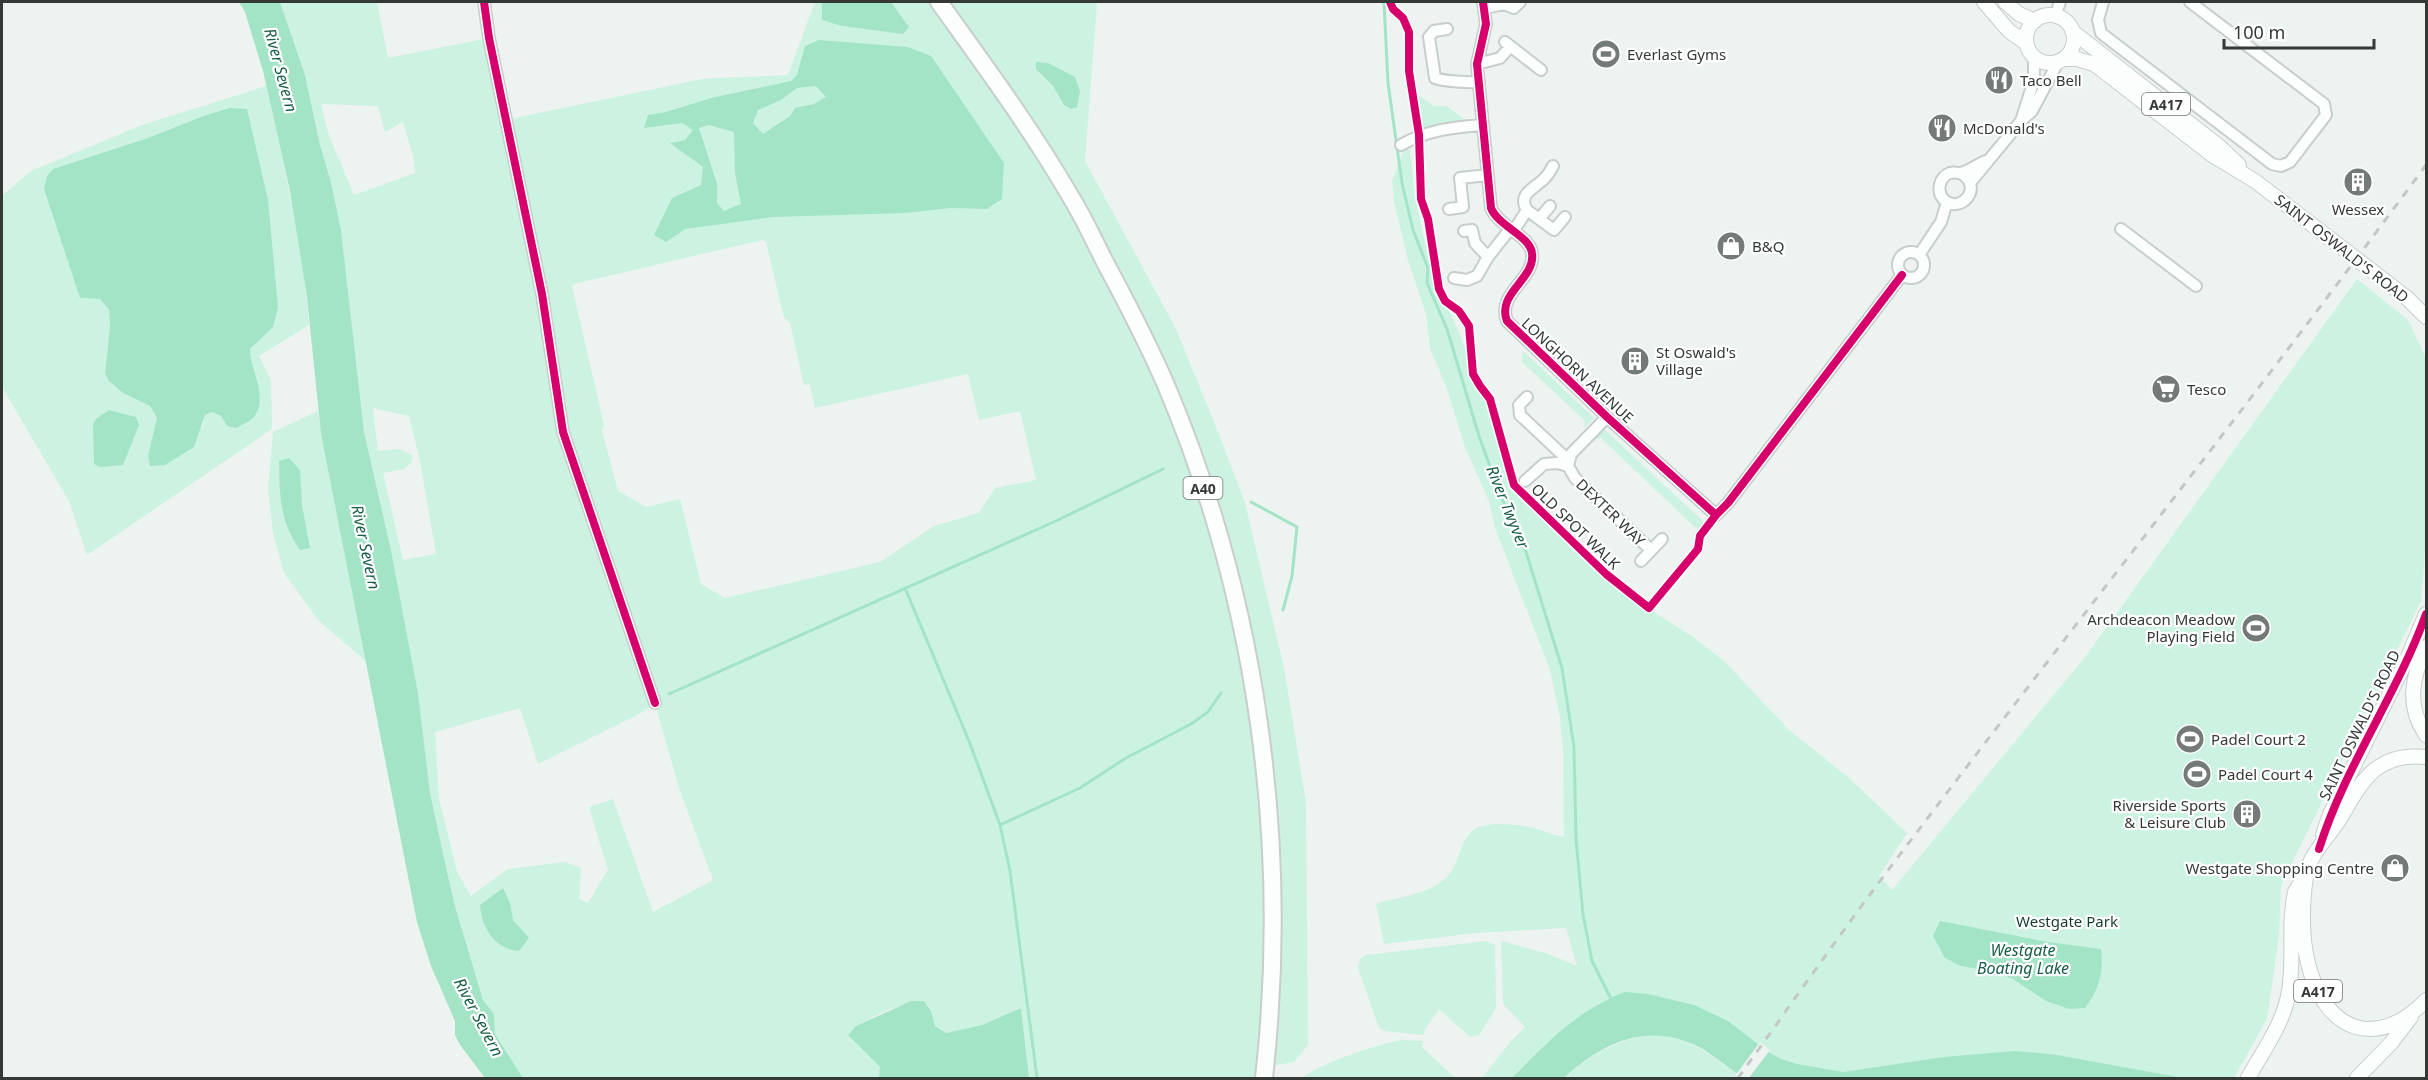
<svg xmlns="http://www.w3.org/2000/svg" width="2428" height="1080" viewBox="0 0 2428 1080" font-family="'Noto Sans',sans-serif">
<style>
.green{fill:#ccf3e1;fill-rule:evenodd}
.water{fill:#a3e4c7;fill-rule:evenodd}
.pier{fill:#ecf3f0}
.lines{fill:none;stroke-linecap:round;stroke-linejoin:round}
.stream{stroke:#a3e4c7;stroke-width:3}
.minor-casing{stroke:#c8cecb;stroke-width:14}
.major-casing{stroke:#c8cecb;stroke-width:16}
.highway-casing{stroke:#c8cecb;stroke-width:20}
.minor{stroke:#fcfdfd;stroke-width:10}
.major{stroke:#fcfdfd;stroke-width:14}
.highway{stroke:#fcfdfd;stroke-width:16}
.rail{stroke:#c5c6c6;stroke-width:3;stroke-dasharray:8 8;stroke-linecap:butt}
.cycleway-casing{stroke:#fff;stroke-width:11}
.cycleway{stroke:#d6006c;stroke-width:8}
.labels{text-anchor:middle;dominant-baseline:central;stroke-width:4.5;stroke-linejoin:round;paint-order:stroke}
.shield{fill:#fff;stroke:#717472;stroke-width:1.5}
.shield-label{font-size:14px;font-weight:bold;fill:#343936}
.poi-label{font-size:15px;fill:#343936;stroke:#fff;text-anchor:start}
.street-label{font-size:15px;fill:#343936;stroke:#fff}
.park-label{font-size:15px;fill:#153d2d;stroke:#fff}
.water-label{font-size:16px;font-style:italic;fill:#185e44;stroke:#fff}
</style>
<rect width="100%" height="100%" fill="#ecf3f0"/>
<path class="green" d="M280,2H377L388,58L489,38L505,120L702,79L788,75L815,2H1097L1085,161L1176,329L1218,432L1245,503L1284,668L1306,803L1308,1045L1294,1062L1267,1067L1265,1078H1029L1021,1008L982,1025L946,1033L935,1026L931,1011L924,1001C902,1001 863,1019 848,1035L880,1067L879,1078H523L495,1034L494,1014L483,1000L455,906L447,872L430,793L418,693L391,550L364,432L341,230L331,182L320,145L305,75ZM321,104L378,106L385,132L403,122L413,156L415,173L354,195L328,133ZM762,240L766,242L784,318L790,323L804,385L810,384L815,408L968,374L979,420L1020,411L1036,480L995,488L979,513L934,526L880,562L725,598L701,584L680,499L646,507L618,491L602,431L604,425L572,287L574,284ZM373,408L409,416L420,461L436,554L403,560L383,473L404,469L412,462V455L399,449L378,451ZM655,704L680,791L713,880L653,912L613,799L589,807L608,870L588,903L579,899L581,868L565,862L508,869L471,896L457,872L439,798L435,732L520,708L538,764L639,714Z
M266,86C284,165 303,244 309,325L259,356L271,380L272,429L87,555L69,501L2,387V196L31,171L142,125ZM148,138L272,255L278,308L258,341L250,349V358L258,382L227,426L221,416L212,412L205,415L202,428L154,434L157,419L150,406L123,393L105,373L110,326L109,310L100,299L47,176L53,169Z
M1414,92L1434,106H1446L1463,118V123L1423,132Z
M1404,150H1410L1415,198L1433,278L1439,297L1452,316L1466,350L1470,379L1486,401L1510,486L1519,498L1629,596L1693,637L1725,662L1789,730L1849,778L1907,833L1879,876L1892,890L2086,656L2357,279L2408,320L2426,358V541L2421,601L2281,885L2279,936L2267,1019L2234,1078H1804L1611,997C1572,1018 1542,1047 1512,1078H1482L1511,1041L1525,1027L1503,1004L1501,941L1546,953L1577,966L1566,928L1476,933L1384,944L1376,904C1400,896 1433,895 1450,873C1459,862 1460,843 1471,832C1482,821 1510,824 1525,826C1538,828 1551,835 1564,837L1563,751L1560,718L1550,670L1495,528L1489,501L1465,447L1447,389L1430,348L1426,314L1408,260L1394,201L1392,181Z
M1523,351L1594,418L1584,428L1585,421L1522,362Z
M318,411L321,434L368,663L319,621L284,573L273,533L268,488L273,432Z
M1603,428L1707,525L1700,532L1601,438L1593,440Z
M1487,941L1495,945L1496,1008L1479,1035L1470,1037L1439,1009L1425,1029L1424,1035L1385,1031L1379,1028L1358,968L1360,959L1366,955Z
M1650,1035C1690,1034 1713,1059 1745,1078H1564C1589,1055 1616,1040 1650,1035Z
M1402,1040L1423,1041L1422,1047L1455,1078H1302C1321,1063 1377,1044 1402,1040Z"/>
<path class="water" d="M239,2H280L305,75L320,145L331,182L341,230L364,432L391,550L418,693L430,793L447,872L455,906L483,1000L494,1014L495,1034L523,1078H485L460,1045L455,1035V1021L431,966L417,922L321,434L307,297L290,191L263,71L245,12Z
M822,2H891L909,27L903,34L842,26L822,20Z
M819,40L908,47L931,56L1004,163L1002,199L987,209L951,208L905,213L774,217L685,229L666,242L654,235L672,198L701,185L703,167L670,143L685,140L693,130L682,123L644,128L648,115L666,112L711,98L791,81L797,75L805,46ZM816,86L826,97L814,104L795,108L790,116L763,134L753,123L758,110L781,100L797,88ZM709,125L734,132L735,173L741,204L724,211L717,203V184L699,128Z
M1036,62L1048,63L1075,77L1080,91L1077,107L1071,109L1064,105L1053,86L1036,69Z
M229,108L247,109L268,200L278,308L273,327L250,349C250,370 270,398 253,418C249,422 241,425 236,428L227,426L221,416L212,412L205,415L194,447L165,465L150,466L148,456L157,418L150,406L123,393L109,381L105,373L110,326L109,310L100,299L80,298L44,189L47,176L53,169L148,138L201,117Z
M109,410L136,417L139,425L123,465L100,467L94,464L93,424L97,418Z
M289,458L300,470L302,505L310,548L300,550C279,520 280,496 279,461Z
M503,888L510,903L513,920L529,938L519,951C494,949 482,928 480,905Z
M1940,921L2048,942L2101,949C2104,971 2099,990 2085,1008L2069,1009L2046,1001L2013,979L1990,971L1961,966L1945,958L1933,936Z
M1625,992L1648,994L1694,1005L1728,1021L1768,1052L1781,1059L1797,1064L1843,1072L1944,1057L2015,1051L2057,1055L2183,1078H1745C1729,1069 1715,1056 1699,1047C1649,1021 1602,1042 1564,1078H1512C1545,1044 1579,1009 1625,992Z
M911,1001H924L931,1011L935,1026L946,1033L982,1025L1021,1008L1029,1078H879L880,1067L848,1035L856,1026Z"/>
<path class="pier" d="M1760,1042L1770,1050L1749,1078H1739L1735,1076Z"/>
<g class="lines">
<path class="stream" d="M1384,2L1388,83L1402,183L1413,230L1428,268L1427,283L1447,329L1479,436L1500,494L1526,552L1562,668L1574,747L1576,839L1583,914L1592,961L1611,999
M1251,502L1297,527L1292,576L1283,610
M905,588L969,741L1000,825
M669,694L1058,520L1163,469
M1037,1078L1010,871L1000,825L1080,788L1126,758L1191,724L1208,712L1221,693"/>
<g class="minor-casing">
<path id="minor" d="M484,2L489,38L542,294L563,432L655,703
M1483,2L1486,24L1477,64L1491,208C1498,226 1530,236 1532,253C1536,279 1496,293 1507,321L1607,417L1716,515L1728,503L1902,275
M2103,2L2098,20L2101,33L2272,164L2281,166L2290,162L2326,115L2324,104L2190,2
M1485,8L1504,4L1514,8L1520,2
M2055,16L2060,2
M1447,29L1434,31L1429,37L1435,78C1442,81 1470,83 1479,82
M1505,42L1541,70
M1477,64L1500,58L1510,47
M2021,121L2032,111L2058,62
M1401,145C1427,130 1454,127 1483,125
M1960,173C1985,186 1961,215 1944,200C1936,192 1939,177 1950,173C1953,172 1957,173 1960,173C1968,172 1978,164 1986,161
M1970,183L2021,121L2034,80V57
M1449,209L1463,207L1460,178L1488,175
M1527,210L1554,230L1565,217
M1539,219L1550,206
M2121,229L2196,286
M1464,231L1472,230L1475,243L1488,257
M1513,232L1527,210C1517,194 1535,188 1544,179C1548,175 1551,170 1553,166
M1898 265a13 13 0 1 1 26 0a13 13 0 1 1-26 0Z
M1919,255L1941,222L1947,202
M1454,278L1467,280L1477,276L1488,257L1510,229
M1527,397L1519,405L1520,415L1569,461
M1607,417L1571,454L1568,466L1575,478L1651,550
M1525,481L1544,464L1557,463L1568,466
M1641,561L1662,539"/>
</g>
<g class="major-casing">
<path id="major" d="M1984,2L2009,31L2026,43
M2005,2L2019,14L2035,21
M2026 39a24 24 0 1 1 48 0a24 24 0 1 1-48 0Z
M2072,31L2220,147L2239,165
M2064,59H2077L2094,64L2212,155L2255,181L2406,297L2426,317
M2426,647C2412,677 2406,706 2426,735
M2426,757C2380,752 2363,777 2343,814C2332,834 2309,853 2306,876C2302,905 2301,935 2308,963C2324,1031 2376,1052 2426,1000
M2323,835L2330,814L2408,657L2426,614
M2248,1078C2263,1051 2284,1023 2289,991C2294,962 2289,933 2293,904L2295,892L2305,876
M2357,1078L2391,1043L2411,1017"/>
</g>
<g class="highway-casing">
<path id="highway" d="M939,2C985,66 1032,130 1072,199C1085,220 1095,243 1107,266C1128,305 1148,344 1166,385C1258,603 1290,844 1264,1078"/>
</g>
<use href="#minor" class="minor"/>
<use href="#major" class="major"/>
<use href="#highway" class="highway"/>
<path class="rail" d="M1738,1078C1787,1010 1835,941 1886,873C2065,636 2250,404 2426,165"/>
<g class="cycleway-casing">
<path id="cycleway" d="M484,2L489,38L542,294L563,432L655,703
M1390,2L1393,9L1403,18L1409,32V71L1419,135L1421,199L1428,219L1439,289L1445,301L1459,311L1469,326L1473,374L1480,386L1490,399L1514,485L1606,574L1649,608L1698,549L1700,536L1716,515
M1483,2L1486,24L1477,64L1491,208C1498,226 1530,236 1532,253C1536,279 1496,293 1507,321L1607,417L1716,515L1728,503L1902,275
M2319,849C2345,766 2397,695 2426,614"/>
</g>
<use href="#cycleway" class="cycleway"/>
</g>
<defs>
<g id="stadium-disc" transform="scale(1.5)"><circle r="9.5" fill="#747a77" stroke="#fff"/><path d="M0-5a6.5 5 0 1 0 0 10a6.5 5 0 1 0 0-10ZM-3.5-1.8h7v3.6h-7Z" fill="#fff"/></g>
<g id="restaurant-disc" transform="scale(1.5)"><circle r="9.5" fill="#747a77" stroke="#fff"/><path d="M-5-6h1v4h1v-4h1v4h1v-4h1v5L-1.5 .5V6h-2V.5L-5-1ZM5-6V6H3V1.5H1.5Q1.5-4 5-6Z" fill="#fff"/></g>
<g id="building-disc" transform="scale(1.5)"><circle r="9.5" fill="#747a77" stroke="#fff"/><path d="M-4-6H4V6H1V3H-1V6H-4ZM-2.5-4.3h1.7v1.8h-1.7ZM.8-4.3h1.7v1.8H.8ZM-2.5-1h1.7V.8h-1.7ZM.8-1h1.7V.8H.8Z" fill="#fff"/></g>
<g id="shop-disc" transform="scale(1.5)"><circle r="9.5" fill="#747a77" stroke="#fff"/><path d="M-5-2.5h2.3a2.7 3.5 0 0 1 5.4 0H5L5.5 6h-11ZM-1.5-2.5h3a1.5 2.3 0 0 0-3 0Z" fill="#fff"/></g>
<g id="supermarket-disc" transform="scale(1.5)"><circle r="9.5" fill="#747a77" stroke="#fff"/><path d="M-6-5.5h2.5l.6 2H6L4.5 2H-2.5L-4.4-4H-6ZM-1.5 3.2a1.3 1.3 0 1 0 .1 0ZM3 3.2a1.3 1.3 0 1 0 .1 0Z" fill="#fff"/></g>
</defs>
<g fill-rule="evenodd">
<use href="#stadium-disc" x="1606" y="54"/>
<use href="#restaurant-disc" x="1999" y="80"/>
<use href="#restaurant-disc" x="1942" y="128"/>
<use href="#building-disc" x="2358" y="182"/>
<use href="#shop-disc" x="1731" y="246"/>
<use href="#building-disc" x="1635" y="361"/>
<use href="#supermarket-disc" x="2166" y="389"/>
<use href="#stadium-disc" x="2256" y="628"/>
<use href="#stadium-disc" x="2190" y="739"/>
<use href="#stadium-disc" x="2197" y="774"/>
<use href="#building-disc" x="2247" y="814"/>
<use href="#shop-disc" x="2395" y="868"/>
</g>
<g class="labels">
<g class="shield">
<rect x="2142" y="93" width="48" height="22" rx="4.5"/>
<rect x="1183.5" y="477" width="39" height="22" rx="4.5"/>
<rect x="2294" y="980" width="48" height="22" rx="4.5"/>
</g>
<g class="shield-label">
<text x="2166" y="104">A417</text>
<text x="1203" y="488">A40</text>
<text x="2318" y="991">A417</text>
</g>
<g class="poi-label">
<text x="1627" y="54">Everlast Gyms</text>
<text x="2020" y="80">Taco Bell</text>
<text x="1963" y="128">McDonald's</text>
<text x="2358" y="209" text-anchor="middle">Wessex</text>
<text x="1752" y="246">B&amp;Q</text>
<text x="1656" y="352">St Oswald's<tspan x="1656" dy="17">Village</tspan></text>
<text x="2187" y="389">Tesco</text>
<text x="2235" y="619" text-anchor="end">Archdeacon Meadow<tspan x="2235" dy="17">Playing Field</tspan></text>
<text x="2211" y="739">Padel Court 2</text>
<text x="2218" y="774">Padel Court 4</text>
<text x="2226" y="805" text-anchor="end">Riverside Sports<tspan x="2226" dy="17">&amp; Leisure Club</tspan></text>
<text x="2374" y="868" text-anchor="end">Westgate Shopping Centre</text>
</g>
<g class="street-label">
<text transform="translate(2342 248) rotate(38)">SAINT OSWALD'S ROAD</text>
<text transform="translate(1578 370) rotate(43)">LONGHORN AVENUE</text>
<text transform="translate(1611 512) rotate(44)">DEXTER WAY</text>
<text transform="translate(1576 526) rotate(44)">OLD SPOT WALK</text>
<text transform="translate(2359 725) rotate(-64)">SAINT OSWALD'S ROAD</text>
</g>
<g class="park-label">
<text x="2067" y="921">Westgate Park</text>
</g>
<g class="water-label">
<text transform="translate(281 70) rotate(75)">River Severn</text>
<text transform="translate(1508 507) rotate(68)">River Twyver</text>
<text transform="translate(366 547) rotate(78)">River Severn</text>
<text x="2023" y="950">Westgate<tspan x="2023" dy="18">Boating Lake</tspan></text>
<text transform="translate(479 1017) rotate(62)">River Severn</text>
</g>
</g>
<rect width="2428" height="1080" fill="none" stroke="#343936" stroke-width="6"/>
<path d="M2224 39v9h150v-9" fill="none" stroke="#343936" stroke-width="3"/>
<text x="2233" y="39" font-size="18" fill="#343936" stroke="#ffffff" stroke-width="4.5" paint-order="stroke">100 m</text>
</svg>
